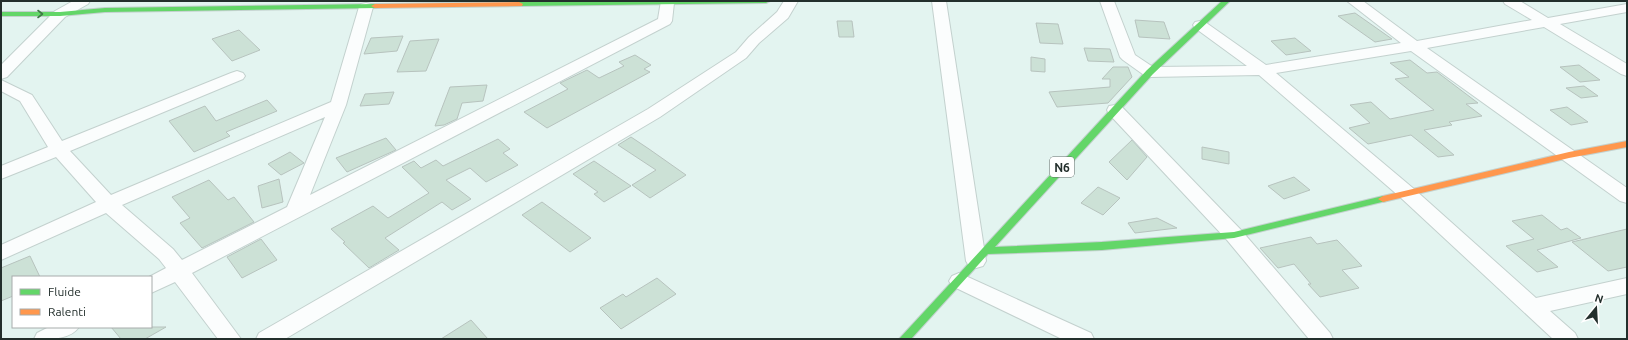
<svg xmlns="http://www.w3.org/2000/svg" width="1628" height="340" viewBox="0 0 1628 340" font-family="Ubuntu,sans-serif">
<style>
.building{fill:#cce1d6;stroke:#b7c3be}
.lines{fill:none;stroke-linecap:round;stroke-linejoin:round}
.street-casing{stroke:#c3d1ce;stroke-width:2}
.fast-casing{stroke:#c3d1ce;stroke-width:2}
.slow-casing{stroke:#c3d1ce;stroke-width:2}
.street{fill:#fbfdfd;fill-rule:evenodd}
.fast{fill:#63d668;fill-rule:evenodd}
.slow{fill:#ff974d;fill-rule:evenodd}
.oneway{stroke:#407a47}
.labels{text-anchor:middle;dominant-baseline:central;stroke-width:4;stroke-linejoin:round;paint-order:stroke}
.shield{fill:#fff;stroke:#656d6b;stroke-width:1}
.shield-label{font-size:12px;font-weight:bold;fill:#232f2c}
</style>
<rect width="100%" height="100%" fill="#e3f4f0"/>
<path class="building" d="M1355,13L1392,39L1375,42L1338,16Z
M1135,20L1164,22L1170,39L1139,37Z
M837,21H852L854,37H839Z
M1036,23L1058,24L1063,44L1040,43Z
M239,30L260,50L232,61L212,39Z
M403,36L397,51L364,54L371,38Z
M1295,38L1311,51L1286,55L1271,41Z
M439,39L426,71L397,72L410,41Z
M1084,48L1110,49L1114,62L1088,61Z
M635,55L651,65L644,69L650,72L547,128L524,112L568,89L560,83L587,70L599,78L624,66L619,62Z
M1031,57L1045,59V72L1031,71Z
M1410,60L1427,73L1437,72L1478,103L1466,104L1482,116L1449,122L1452,125L1424,130L1454,155L1438,157L1411,135L1368,144L1349,128L1370,123L1350,105L1371,102L1390,119L1434,110L1395,79L1409,77L1390,63Z
M1579,65L1600,80L1580,82L1560,67Z
M1113,67H1128L1132,77L1108,103L1057,107L1049,92L1110,87V79H1102Z
M487,85L483,101L462,103L457,119L444,125L435,126L450,87Z
M1584,86L1598,96L1581,98L1566,88Z
M394,92L389,104L360,106L365,94Z
M267,100L277,111L226,132L230,136L194,152L169,121L205,106L216,121Z
M1567,107L1588,122L1571,125L1550,110Z
M631,137L649,149L686,175L650,198L632,185L656,170L618,145Z
M386,138L396,150L347,172L336,158Z
M498,139L510,149L503,153L518,165L486,182L470,168L446,180L471,199L452,210L442,202L385,238L399,250L369,268L343,243L345,242L331,229L373,206L388,218L429,193L402,167L414,161L421,168L436,160L443,166Z
M1132,140L1147,157L1127,180L1109,162Z
M1202,147L1229,152V164L1202,159Z
M290,152L304,163L281,175L268,164Z
M594,161L631,186L604,202L594,194L598,192L573,174Z
M1294,177L1310,190L1284,199L1268,186Z
M279,179L283,202L262,208L258,186Z
M209,180L228,200L234,197L254,222L202,248L180,223L190,218L172,197Z
M1098,187L1120,198L1103,215L1081,203Z
M542,202L591,238L570,252L522,215Z
M1542,215L1561,230L1567,228L1581,238L1537,250L1558,267L1537,272L1506,246L1534,239L1512,221Z
M1157,218L1177,228L1135,233L1128,223Z
M1627,229V267L1608,271L1572,242Z
M1311,237L1317,244L1337,240L1362,266L1342,270L1359,288L1320,297L1308,284H1311L1294,264L1278,268L1260,248Z
M261,239L277,260L242,278L227,257Z
M30,256L40,277H13V296L1,301V268Z
M657,278L676,294L621,329L600,308L623,294L626,297Z
M471,320L488,339H441Z
M111,327H166L145,339H121Z"/>
<g class="lines">
<g class="street-casing">
<path id="street" d="M73,1H90L88,4L65,17L7,77L1,79V65L55,11Z
M661,1H673L674,3L672,21L670,24L192,273L241,339H218L175,282L151,293V277H149L166,268L159,259L106,213L1,260V245L96,202L56,157L1,179V166L48,147L20,101L1,91V80L32,95L62,141L231,73L237,71L243,73L245,76L243,79L70,151L111,195L331,102L359,7L361,4L366,3L371,4L373,7L346,105L310,195L658,19ZM325,117L287,207L182,260L173,249L122,205Z
M784,1H798L788,18L759,43L746,58L660,117L285,339H256L259,333L648,109L736,52L749,37L777,12Z
M932,1H946L986,261L983,266L976,268L969,266L966,261Z
M1100,1H1114L1135,55L1153,67L1247,66L1195,28L1193,25L1195,22L1200,21L1205,22L1266,65L1401,43L1347,1H1363L1417,41L1532,20L1505,4L1503,1H1520L1548,18L1627,4V12L1560,24L1627,64V76L1621,74L1544,27L1427,48L1627,188V203L1620,201L1411,51L1276,73L1414,189L1536,298L1627,278V294L1550,311L1575,333L1578,339H1553L1400,197L1259,75L1150,77L1144,75L1123,60L1120,57Z
M1115,105L1121,106L1241,230L1330,333L1333,339H1309L1227,240L1109,114L1107,110L1109,106Z
M959,273L1091,333L1094,339H1062L952,286L949,281L952,276Z
M49,327H79C70,340 50,339 34,339L37,333Z"/>
</g>
<g class="fast-casing">
<path id="fast" d="M591,1H770L766,3L519,6L515,4L519,2Z
M1222,1H1230L1153,74L995,247L1102,242L1234,232L1383,196L1388,199L1386,201L1234,238L1102,250L988,254L911,339H899L1147,70Z
M375,4H378V8L105,12L60,16H1V12H60L105,8Z"/>
</g>
<g class="slow-casing">
<path id="slow" d="M519,2L523,4L522,6L375,8L371,6L375,4Z
M1627,141V147L1569,158L1383,202L1378,199L1383,196L1569,152Z"/>
</g>
<use href="#street" class="street"/>
<use href="#fast" class="fast"/>
<use href="#slow" class="slow"/>
</g>
<defs><path id="oneway-chevron" d="M-2-3.5L2.5 0L-2 3.5" fill="none" stroke-width="1.6" stroke-linecap="round" stroke-linejoin="round"/></defs>
<use class="oneway" href="#oneway-chevron" transform="translate(40 14)"/>
<g class="labels">
<rect class="shield" x="1050" y="157" width="24" height="20" rx="3"/>
<g class="shield-label">
<text x="1062" y="167">N6</text>
</g>
</g>
<rect width="1628" height="340" fill="none" stroke="#232f2c" stroke-width="4"/>
<rect x="12" y="276" width="140" height="52" fill="#ffffff" stroke="#a7acab"/>
<rect x="20" y="289" width="20" height="6" fill="#63d668" stroke="#a7acab"/>
<text x="48" y="296" font-size="12" fill="#232f2c">Fluide</text>
<rect x="20" y="309" width="20" height="6" fill="#ff974d" stroke="#a7acab"/>
<text x="48" y="316" font-size="12" fill="#232f2c">Ralenti</text>
<g transform="translate(1596 308) rotate(18)" stroke="#ffffff" stroke-width="3" paint-order="stroke">
<path d="M0-3L7 15L0 10L-7 15Z" fill="#232f2c"/>
<text y="-6" font-size="11" font-weight="bold" text-anchor="middle" fill="#232f2c">N</text>
</g>
</svg>
